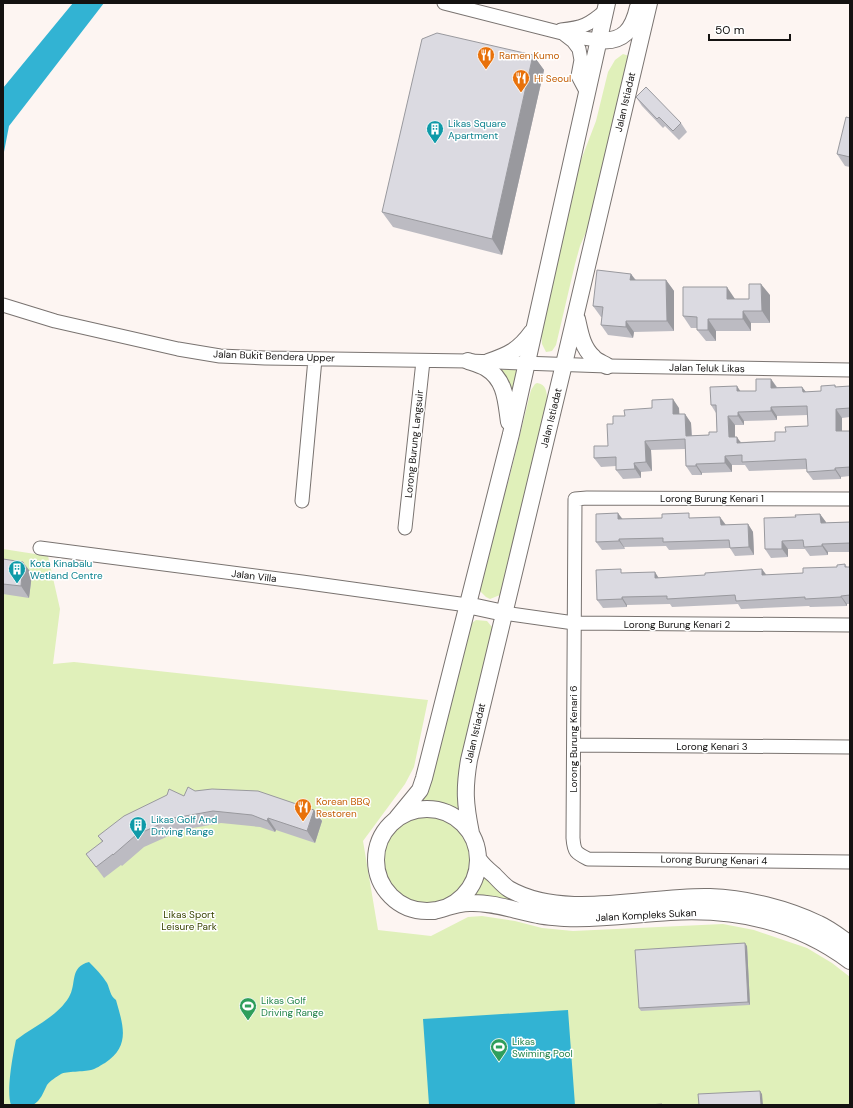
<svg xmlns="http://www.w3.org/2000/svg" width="853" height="1108" viewBox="0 0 853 1108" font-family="'DM Sans',sans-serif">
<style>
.green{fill:#e0f0ba}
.water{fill:#32b3d3}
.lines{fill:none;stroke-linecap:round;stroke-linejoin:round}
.minor-casing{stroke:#797370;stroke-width:15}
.major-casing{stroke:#797370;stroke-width:18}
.minor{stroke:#fff;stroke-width:13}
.major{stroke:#fff;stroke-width:16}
.wall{fill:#bcbbc2;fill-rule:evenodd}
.shaded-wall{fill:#99999e}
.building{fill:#dbdae1;stroke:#99999e;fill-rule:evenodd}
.labels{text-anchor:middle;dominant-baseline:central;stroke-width:3;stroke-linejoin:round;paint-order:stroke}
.food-label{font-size:10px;fill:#c56008;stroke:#fff;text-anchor:start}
.street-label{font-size:10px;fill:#141211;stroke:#fff}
.culture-label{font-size:10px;fill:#0d838f;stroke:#fff;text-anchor:start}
.park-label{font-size:10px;fill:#384400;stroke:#fff}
.leisure-label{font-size:10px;fill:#27864d;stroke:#fff;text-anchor:start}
</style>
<rect width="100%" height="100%" fill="#fdf5f2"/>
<path class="green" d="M623,54L629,56L593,216L580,246L575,264L556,345L552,351L546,352L542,344L541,330L578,168L596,121L608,72L615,60Z
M491,369L517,370L510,403Z
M537,383C548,384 547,396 547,405L500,595L490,599L486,597L479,590L494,519L508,483L531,390L535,384Z
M3,549L48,556L60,609L53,664L74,662L428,700L414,767L405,784L363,841L378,930L431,936L468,917L482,916L515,921L542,928L573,931L723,924L754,930L807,948L832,963L850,977V1105H3Z
M476,620L487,621L492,627L493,631L460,813C448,803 436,802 422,802L432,779L468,629L469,625Z
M382 858a45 45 0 1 1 90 0a45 45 0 1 1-90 0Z
M481,875L497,889L791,923L583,914L469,896L475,889Z"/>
<path class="water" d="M73,3H104L9,126L3,157V88Z
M89,962C95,968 102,975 107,983C110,989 110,996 116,1000C123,1025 131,1046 105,1063C101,1065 96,1069 91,1070C84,1072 66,1071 61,1074C56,1077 50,1081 47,1085C43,1093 41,1100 33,1105C29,1106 16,1105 11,1105C6,1091 13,1054 16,1040C34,1026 57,1017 69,997C77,984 69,967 89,962Z
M568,1010L575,1105H429L423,1019Z"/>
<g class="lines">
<g class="minor-casing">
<path id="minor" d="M444,3L562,33L583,38L598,40
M561,30C582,28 589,25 605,11
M564,34L573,41L579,49L581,60L578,76L587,93
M3,305L55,321L178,349L220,356L265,358L468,361L607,366L850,370
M850,499L587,498L575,499L573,838C574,852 576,853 588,859L850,862
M302,501L315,359
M405,528L423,361
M40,548L302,582L467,605
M504,613L574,623L850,625
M574,745L850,747"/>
</g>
<g class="major-casing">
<path id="major" d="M598,40C624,43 633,29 638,7
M577,319C580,332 582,347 593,357C596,361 602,363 607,366
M468,361C474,363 481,365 486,368C506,380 506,402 509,422
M488,362C509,355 519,350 532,332
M467,605L504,613
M376 860a51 51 0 1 1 102 0a51 51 0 1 1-102 0Z
M397,818L420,790L424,778L511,434L607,3
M471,833C465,804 464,789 469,760L564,364L649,3
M479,860C483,866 488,870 494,875C499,880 504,886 509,889C565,921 649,895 710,897C746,898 788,909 819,924C830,929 840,937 850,944
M434,911C445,908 458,903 470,903C493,902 515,911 538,915C546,917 556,917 565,918C600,920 635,914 670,912C736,908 797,921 850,961"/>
</g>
<use href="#minor" class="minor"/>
<use href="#major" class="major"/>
</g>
<path class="wall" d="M533,55L544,70L502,255L393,227L382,212Z
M636,97L681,123L687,132L679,140L665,126L663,128L642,106Z
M850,118V167L845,166L837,154Z
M631,274L636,280H666L674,291V331L634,332L633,338L608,335L601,325L602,317H601L593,306Z
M770,295V323H751V331H716V341H706L697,330V328H691L683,316L735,299H749Z
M771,379L777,387H802L806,392L821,391L835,385L836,387L850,386V417L842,418V431H850V476L841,477V479L813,480L807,472V469L749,471L745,465H732V472L702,473V475H692L686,466L685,449L651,450L652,471L641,472V478L623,479L616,470V466L601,467L594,458L608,446L613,424L625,416L679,408V414H685L691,423L692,436L709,435L717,432L716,413L711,405L741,391H756ZM808,415V426L786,432L775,441L741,442L735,437V425H744V421L777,420V416Z
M820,514L826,523L850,522V552H828V555L810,556L805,549H788V557L771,558L765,549L796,517Z
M692,518L726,525L748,524L753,532L754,555L735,556L730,548L669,550L666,546L624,547L625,549L602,550L596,542L622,519Z
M3,559L32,574L29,598L3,594Z
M845,564L847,567H850V604H847V606L810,607L809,606L741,609L738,604L672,607L670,604L627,605V607L603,608L597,600L623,573L659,578L766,575L803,573L837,567Z
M195,791L314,810L322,821L315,843L276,830L275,832L260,827L221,823L182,830L144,847L122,866L121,865L104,878L86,854L102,842L98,836Z
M747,946L750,1005L641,1011L639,1008Z"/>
<path class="shaded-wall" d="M533,55L544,70L502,255L492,239Z
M631,274L638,284L630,280Z
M666,280L674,291V331L667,321Z
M761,284L770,295V323L762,311Z
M727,287L735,299V311L727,299Z
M743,311L751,323V331L743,319Z
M708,319L716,331V341L708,330Z
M626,321L634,332L633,338L626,327Z
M771,379L777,388H771Z
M737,386L743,395L737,391Z
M802,387L809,396L803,392Z
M673,399L679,408L680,423L673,414Z
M771,407L777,416V420L771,411Z
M836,409L842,418V440L836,431Z
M738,412L744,421V425L738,416Z
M685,414L691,423L692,445L686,436Z
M728,416L735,425V446L729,437Z
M737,437L743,446L737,443Z
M645,441L651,450L652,471L646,462Z
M725,456L732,465V472L725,463Z
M634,463L641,472V478L635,469Z
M696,464L702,473V475L696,466Z
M835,468L841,477V479L835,470Z
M618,513L624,521L618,519Z
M820,514L826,522L827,532L821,523Z
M720,517L726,525H721Z
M748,524L753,532L754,555L749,547Z
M619,539L624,547L625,549L619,541Z
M782,541L788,549V557L782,549Z
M822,544L828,552V555L822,546Z
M23,562L32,574L29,598L21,586Z
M762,569L768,577L762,575Z
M655,572L660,580L655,578Z
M841,596L847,604V606L841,597Z
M622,597L627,605V607L622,599Z
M314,810L322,821L315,843L307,831Z
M268,818L276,830L275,832L267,821Z
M745,943L747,946L750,1005L748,1002Z
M760,1091L762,1094L763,1105H761Z"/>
<path class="building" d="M437,33L533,55L492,239L382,212L422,39Z
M646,87L681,123L673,131L659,117L657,119L636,97Z
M846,117L850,118V157L837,154Z
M597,270L631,274L630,280H666L667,321H626V327L601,325L603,307L593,306Z
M749,284H761L762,311H743V319H708V330H697V317L683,316V287H727V299H749Z
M756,379H771V388L802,387L803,392L821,391V386L835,385V387L850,386V408L836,409V431H850V467L835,468V470L807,472L806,459L742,462V455L725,456V463L696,464V466H686L685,439L645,441L646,462L634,463L635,469L616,470V457L594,458V446H608L607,424H613V416H625L624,410L652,408V400L673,399V414H685L686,436L709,435V432H717L716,405H711L710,387L737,386V391H756ZM807,406L808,426L785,427L786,432H775V441L737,443V437H729L728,416H738V412L771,411V407Z
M618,513V519L662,518V514L689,513V518L720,517L721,525L748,524L749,547L730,548L729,540L663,542V538L619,539V541L596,542V514Z
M820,514L821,523L850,522V543L822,544V546L804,547L803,540L782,541V549H765L764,518L796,517L795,515Z
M3,559L23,562L21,586L3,584Z
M845,564V567H850V595L841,596V597L805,599V597L736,601L735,595L667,599V596L622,597V599L597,600L596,570L621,569V573L655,572V578L705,575V573L762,569V575L803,573V568L837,567V565Z
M188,787L195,791L212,789L258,791L314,810L307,831L268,818L267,821L252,815L213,811L174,818L136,835L113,855V854L96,867L86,854L103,841L98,836L124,816L167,795L169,789L184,796Z
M745,943L748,1002L639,1008L635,950Z
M760,1091L761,1105H699L698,1094Z
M662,1104V1105H649Z"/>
<defs>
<g id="restaurant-pin" transform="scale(0.9)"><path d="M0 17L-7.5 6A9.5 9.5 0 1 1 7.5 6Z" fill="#e8710a" stroke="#fff"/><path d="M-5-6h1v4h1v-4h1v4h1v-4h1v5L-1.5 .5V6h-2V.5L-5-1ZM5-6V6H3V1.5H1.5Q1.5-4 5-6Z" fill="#fff"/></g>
<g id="building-pin" transform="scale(0.9)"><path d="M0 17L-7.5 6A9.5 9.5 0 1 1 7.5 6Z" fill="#0f9aa8" stroke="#fff"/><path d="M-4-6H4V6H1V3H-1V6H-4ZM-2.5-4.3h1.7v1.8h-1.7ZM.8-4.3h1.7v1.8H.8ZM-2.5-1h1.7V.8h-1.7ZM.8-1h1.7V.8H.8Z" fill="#fff"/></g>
<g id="stadium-pin" transform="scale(0.9)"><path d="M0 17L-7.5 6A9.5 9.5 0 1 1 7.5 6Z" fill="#2e9e5b" stroke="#fff"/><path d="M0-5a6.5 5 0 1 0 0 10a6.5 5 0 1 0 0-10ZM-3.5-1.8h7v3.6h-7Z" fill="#fff"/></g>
</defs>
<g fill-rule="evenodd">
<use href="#restaurant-pin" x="486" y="55"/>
<use href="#restaurant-pin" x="521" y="78"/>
<use href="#building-pin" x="435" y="129"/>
<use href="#building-pin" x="17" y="569"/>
<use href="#restaurant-pin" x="303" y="807"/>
<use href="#building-pin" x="138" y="825"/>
<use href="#stadium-pin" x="248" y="1006"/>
<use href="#stadium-pin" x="499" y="1047"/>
</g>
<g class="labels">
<g class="food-label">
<text x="499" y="55">Ramen Kumo</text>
<text x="534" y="78">Hi Seoul</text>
<text x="316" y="801">Korean BBQ<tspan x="316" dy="12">Restoren</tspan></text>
</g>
<g class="street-label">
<text transform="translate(625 102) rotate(-77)">Jalan Istiadat</text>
<text transform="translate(274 356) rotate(2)">Jalan Bukit Bendera Upper</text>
<text transform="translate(707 368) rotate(1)">Jalan Teluk Likas</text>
<text transform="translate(551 418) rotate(-76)">Jalan Istiadat</text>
<text transform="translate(414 444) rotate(-84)">Lorong Burung Langsuir</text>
<text x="712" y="498">Lorong Burung Kenari 1</text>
<text transform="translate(254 576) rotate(7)">Jalan Villa</text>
<text x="677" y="624">Lorong Burung Kenari 2</text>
<text transform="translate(475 733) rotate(-77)">Jalan Istiadat</text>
<text transform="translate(573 739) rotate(-90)">Lorong Burung Kenari 6</text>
<text x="712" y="746">Lorong Kenari 3</text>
<text transform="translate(714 860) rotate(1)">Lorong Burung Kenari 4</text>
<text transform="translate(646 915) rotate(-3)">Jalan Kompleks Sukan</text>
</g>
<g class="culture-label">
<text x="448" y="123">Likas Square<tspan x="448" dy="12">Apartment</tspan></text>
<text x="30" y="563">Kota Kinabalu<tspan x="30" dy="12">Wetland Centre</tspan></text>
<text x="151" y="819">Likas Golf And<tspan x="151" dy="12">Driving Range</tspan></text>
</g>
<g class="park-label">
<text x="189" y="914">Likas Sport<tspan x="189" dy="12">Leisure Park</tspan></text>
</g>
<g class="leisure-label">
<text x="261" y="1000">Likas Golf<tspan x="261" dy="12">Driving Range</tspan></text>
<text x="512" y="1041">Likas<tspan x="512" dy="12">Swiming Pool</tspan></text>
</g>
</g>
<rect width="853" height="1108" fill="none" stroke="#141211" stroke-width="8"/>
<path d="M709 34v6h81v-6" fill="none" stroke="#141211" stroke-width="2"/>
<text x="715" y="34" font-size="12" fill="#141211" stroke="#ffffff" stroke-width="3" paint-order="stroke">50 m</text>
</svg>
